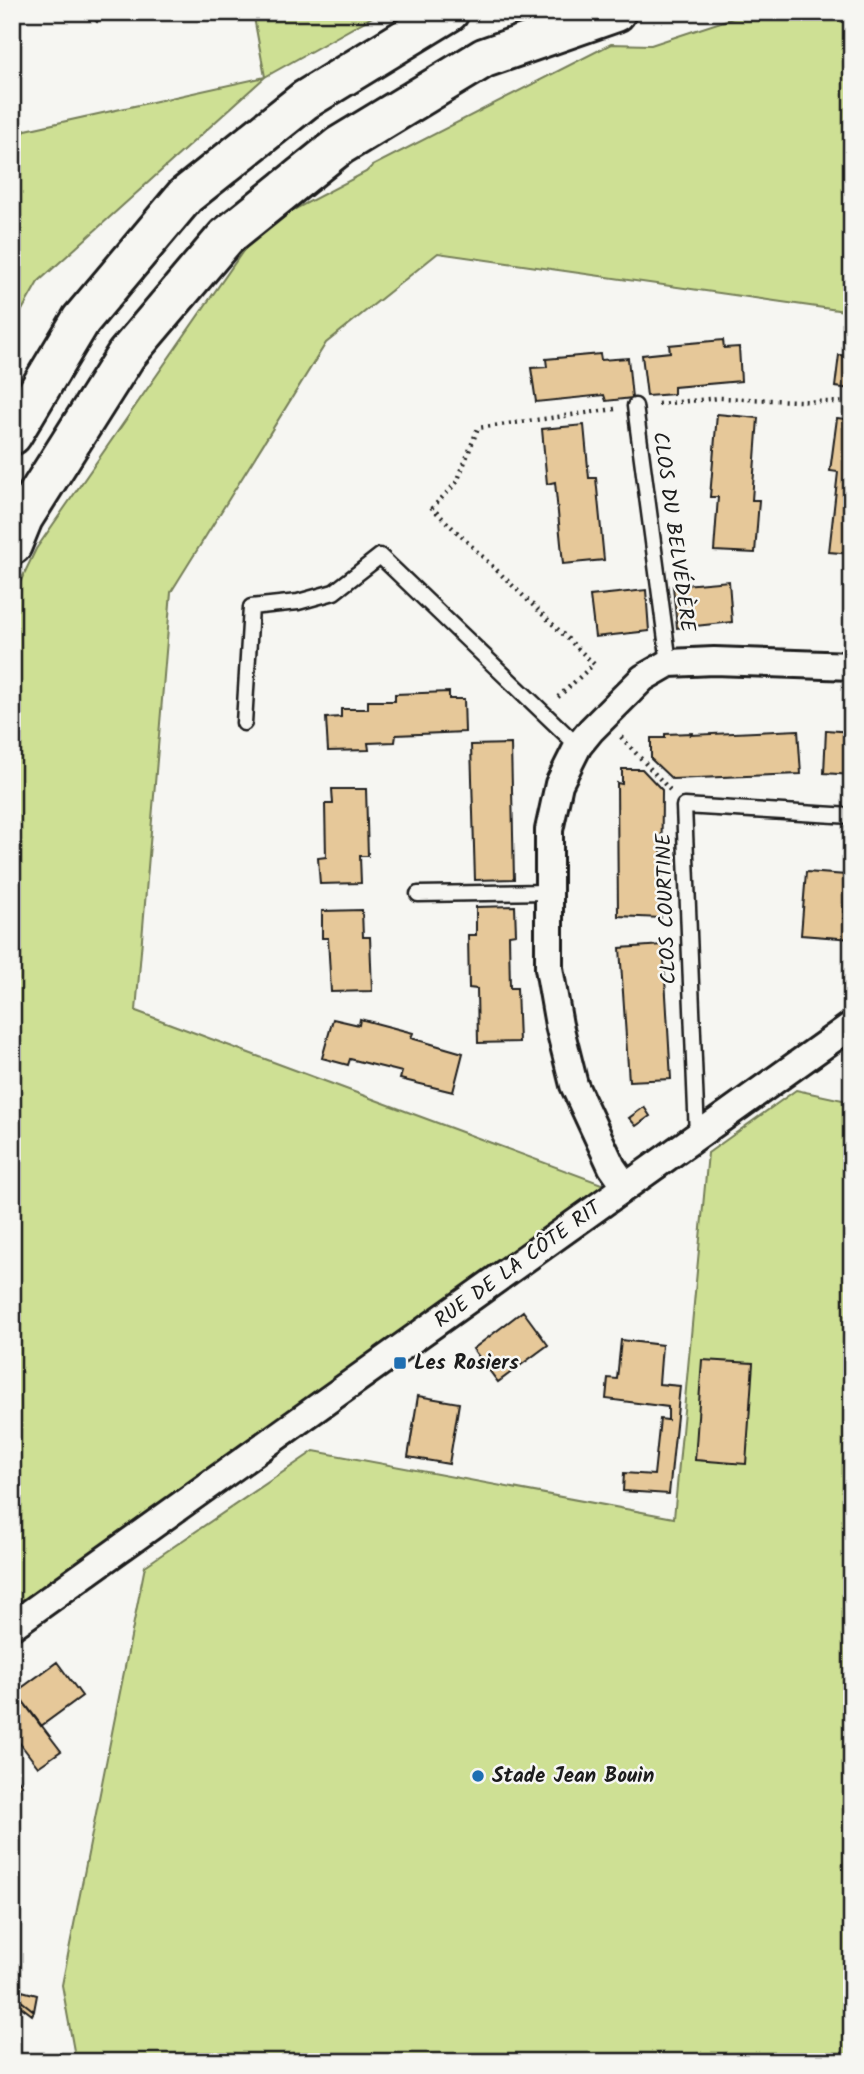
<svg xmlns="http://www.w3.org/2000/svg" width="864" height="2074" viewBox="0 0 864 2074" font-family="Kalam,sans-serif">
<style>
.green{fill:#cee094;stroke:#757e58;stroke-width:2}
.building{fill:#e6c899;stroke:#1c1c1c;stroke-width:2}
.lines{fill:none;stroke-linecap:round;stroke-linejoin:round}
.service-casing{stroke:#1c1c1c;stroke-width:19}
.minor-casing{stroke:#1c1c1c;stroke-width:32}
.primary-casing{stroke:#1c1c1c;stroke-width:44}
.path{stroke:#1c1c1c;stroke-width:4.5;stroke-dasharray:2 5;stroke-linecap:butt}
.service{stroke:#f6f6f2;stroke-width:14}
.minor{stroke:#f6f6f2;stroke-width:26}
.primary{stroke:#f6f6f2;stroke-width:38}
.poi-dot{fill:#1f6fb2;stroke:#f6f6f2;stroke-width:2.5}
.labels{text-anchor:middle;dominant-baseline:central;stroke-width:5;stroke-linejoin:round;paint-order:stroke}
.street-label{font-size:21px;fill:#1c1c1c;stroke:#f6f6f2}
.poi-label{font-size:21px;font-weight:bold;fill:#1c1c1c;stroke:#f6f6f2;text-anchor:start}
</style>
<rect width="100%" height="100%" fill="#f6f6f2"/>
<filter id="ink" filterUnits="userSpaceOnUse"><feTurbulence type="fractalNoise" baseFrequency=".0143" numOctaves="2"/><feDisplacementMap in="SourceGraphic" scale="14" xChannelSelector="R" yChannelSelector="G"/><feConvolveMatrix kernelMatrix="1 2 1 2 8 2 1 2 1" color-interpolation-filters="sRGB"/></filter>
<g filter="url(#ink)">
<path class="green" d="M253,12H381L265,77L38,282L12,328V147L26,130L265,77Z
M751,12H852V312L438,253L326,343L171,592L136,1011L607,1186L12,1615V599L36,549L259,228L366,172L372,166L611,44L651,45Z
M796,1090L852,1102V2062H76L62,1985L145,1566L314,1451L674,1518L708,1153Z"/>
<path class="building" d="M86,12H105L97,22Z
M723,340L724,348L739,347L741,381L674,387V394L647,396L642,355L670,352L669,345Z
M600,354L601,360L628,358L632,398L606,401L604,395L536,402L531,368L547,367L546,359Z
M839,355L852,356V389L835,387Z
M717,414L758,418L752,500H759L755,553L714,551L718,497H710Z
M837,418L852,420V554L829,552L838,472L830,471Z
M584,425L589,478H596L604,560L563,564L555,482L547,484L542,429Z
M729,581L732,622L677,628L673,586Z
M850,582H852V624L846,623Z
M646,590L649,631L595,637L590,596Z
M449,692V699H464L465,732L396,735L395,742L368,743L369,750L328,751L326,718L341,717V709H368V701H395V694Z
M798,730L801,774L672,779L651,759V738H665V734L692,733L691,735Z
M826,730L852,732V775L824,773Z
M511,744L514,879L475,880L471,745Z
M622,769H642L662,790L661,918L618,916L617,783L622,784Z
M332,789H366L368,856H360L361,883L320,884L318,858L326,857L325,804H333Z
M806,872L846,875L844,918L852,919V939L801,935Z
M515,906L516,934L509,935L510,988H517L519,1042L478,1043L477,989L469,988L468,935H476V907Z
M362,910L363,937H370L372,991L331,992L328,938H322V911Z
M663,945L671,1079L629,1081L620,948Z
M333,1019L359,1025L360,1019L413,1033L411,1038L463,1053L453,1092L400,1079L402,1072L350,1059L348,1065L322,1058Z
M644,1107L650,1116L636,1126L629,1118Z
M523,1311L548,1345L498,1382L473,1349Z
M621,1340L662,1345L659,1384L680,1386L669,1494L623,1491L624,1473L654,1475L660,1419L668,1420V1407L606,1399L608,1378L617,1379Z
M702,1360L753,1363L746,1464L695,1460Z
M418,1396L459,1403L449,1464L408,1457Z
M57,1662L82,1696L41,1726L16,1692Z
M16,1692L61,1751L38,1767L12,1733V1695Z
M12,1772L22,1785L12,1792Z
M12,1897L20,1899L12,1927Z
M22,1991L37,1995L34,2011L20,2000Z
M20,2000L34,2011L32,2015L19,2005Z"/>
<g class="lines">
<g class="service-casing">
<path id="service" d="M635,406L669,663
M244,723L251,607L298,602L334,592L380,556L578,746
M418,894L549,892
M697,1136L684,806L852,816"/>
</g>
<g class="minor-casing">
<path id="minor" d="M626,1187L612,1167L574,1085L559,1025L549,968V830L559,784L578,746L591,730L643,678L669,663L714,661L852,666
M12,1626L852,1025"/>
</g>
<g class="primary-casing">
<path id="primary" d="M12,435L81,320L185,196L305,100L449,12
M12,545L23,518L126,355L226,237L339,146L484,58L616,12"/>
</g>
<path class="path" d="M658,404L720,398L852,403
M558,697L594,664L432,508L457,482L478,428L615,409
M621,737L670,790"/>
<use href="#service" class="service"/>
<use href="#minor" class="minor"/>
<use href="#primary" class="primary"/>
</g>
</g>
<g class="poi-dot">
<rect x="393" y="1356" width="14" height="14" rx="3.5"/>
<circle cx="478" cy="1776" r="7"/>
</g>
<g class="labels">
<g class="street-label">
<text transform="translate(673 532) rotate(82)">CLOS DU BELVÉDÈRE</text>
<text transform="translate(667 909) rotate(-92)">CLOS COURTINE</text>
<text transform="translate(518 1265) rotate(-36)">RUE DE LA CÔTE RIT</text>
</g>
<g class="poi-label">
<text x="414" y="1363">Les Rosiers</text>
<text x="492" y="1776">Stade Jean Bouin</text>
</g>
</g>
<rect width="864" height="2074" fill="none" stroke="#f6f6f2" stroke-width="42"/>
<rect x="21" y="21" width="822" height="2032" fill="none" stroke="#1c1c1c" stroke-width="2.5" filter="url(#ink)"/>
</svg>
